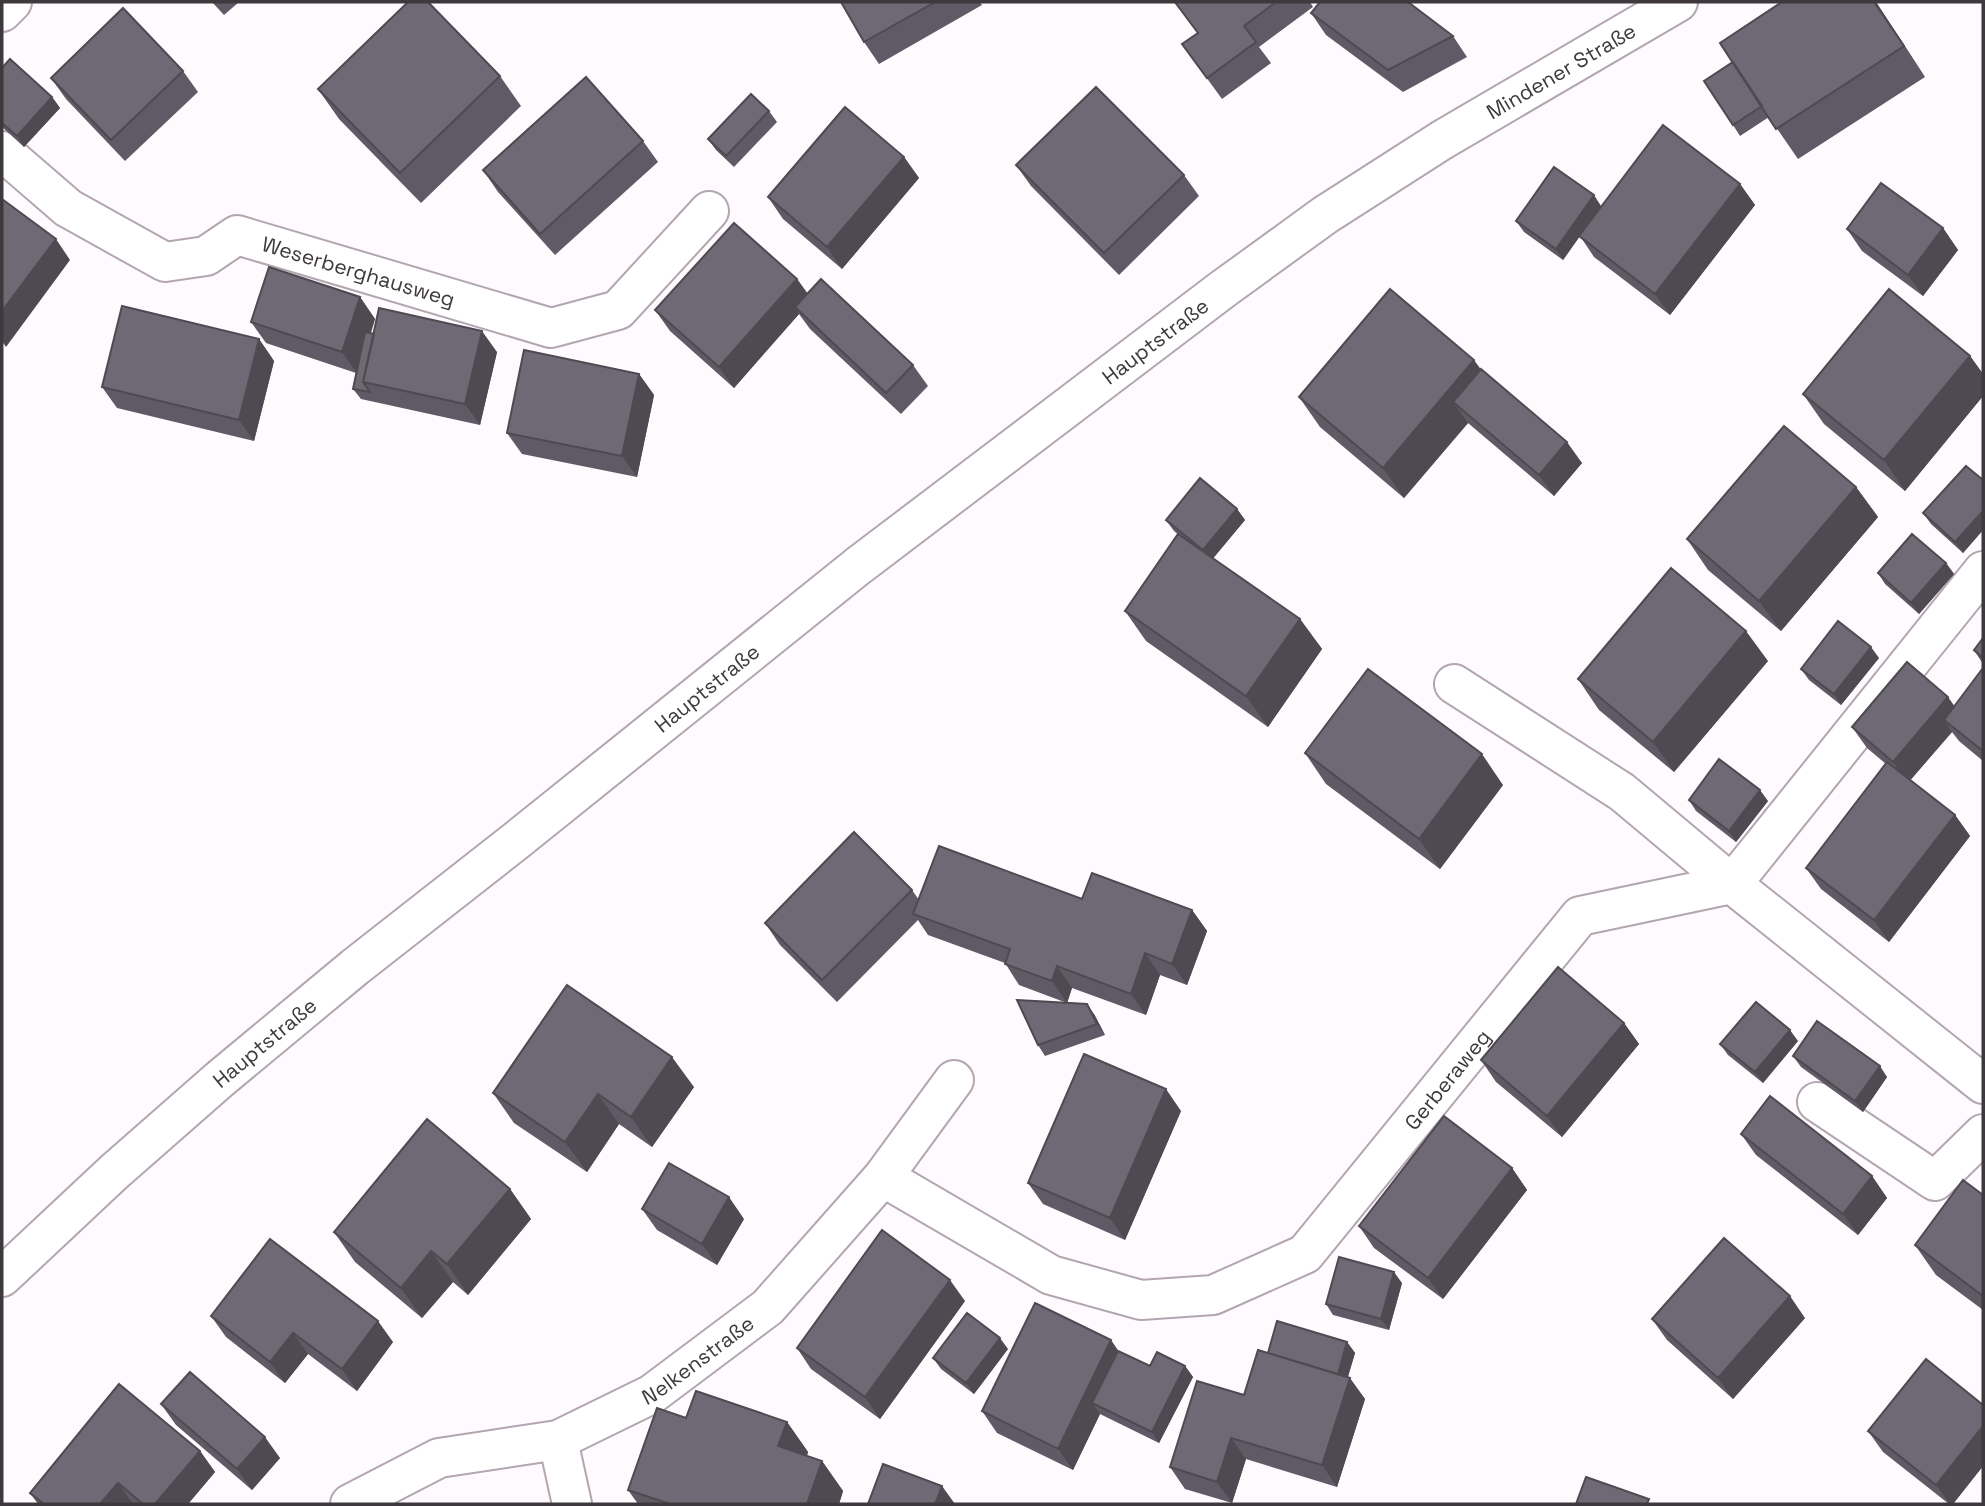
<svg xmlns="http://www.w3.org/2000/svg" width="1985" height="1506" viewBox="0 0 1985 1506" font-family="'Space Grotesk',sans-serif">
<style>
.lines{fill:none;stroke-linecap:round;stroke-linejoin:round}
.minor-casing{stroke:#b3a6b1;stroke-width:42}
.major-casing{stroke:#b3a6b1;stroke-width:42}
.minor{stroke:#fff;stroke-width:38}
.major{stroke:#fff;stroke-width:38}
.wall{fill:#5f5a65}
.shaded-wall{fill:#4e4a52}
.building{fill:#6f6975;stroke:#4e4a52;stroke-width:2}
.labels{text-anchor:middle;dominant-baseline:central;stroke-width:7;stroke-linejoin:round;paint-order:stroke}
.street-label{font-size:21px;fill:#3e393d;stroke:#fff}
</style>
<rect width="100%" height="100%" fill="#fffafe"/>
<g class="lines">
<g class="minor-casing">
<g id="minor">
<path d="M2,12L12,2"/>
<path id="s1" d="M2,151L68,208L165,262L206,256L237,235L551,328L618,310L709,211"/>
<path d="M1454,684L1622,792L1732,884L1983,571"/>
<path d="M1817,1102L1935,1181L1983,1134"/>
<path id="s2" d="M883,1177L1051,1275L1141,1300L1213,1295L1305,1254L1580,916L1732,884L1983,1084"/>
<path d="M558,1440L572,1504"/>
<path id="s3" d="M350,1504L439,1458L558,1440L652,1394L768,1307L883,1177L954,1080"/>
</g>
</g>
<g class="major-casing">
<g id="major">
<path id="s4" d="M2,1277L114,1172L220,1079L355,967L517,840L858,566L1223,289L1325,215L1442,140L1678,2"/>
</g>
</g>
<use href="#minor" class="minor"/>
<use href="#major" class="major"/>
</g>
<path class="wall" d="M212,2H239L224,15Z
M841,2H980L982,5L879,64L864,42Z
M1174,2H1310L1313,7L1259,47L1271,63L1222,99L1182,44L1198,33Z
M1782,2H1876L1925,77L1798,159L1769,117L1740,136L1733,125V62Z
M1311,13L1453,36L1467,57L1403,92L1326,35Z
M2,68L52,97L60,108L24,147L2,127Z
M183,71L198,92L125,161L66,99L51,78Z
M500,76L521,106L421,203L339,119L318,89Z
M769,111L777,122L734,167L716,150L708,139Z
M643,141L658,162L555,255L498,192L483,170Z
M904,157L919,178L842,269L783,219L768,197Z
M1016,165L1184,175L1199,196L1119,275L1031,186Z
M1740,184L1755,205L1670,315L1594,257L1580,236L1563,260L1524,232L1516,221L1601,206L1590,222Z
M1943,228L1958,250L1923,296L1862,251L1847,229Z
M797,279L808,294L913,365L928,386L901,414L810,329L799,314L734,388L670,331L655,310Z
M360,297L375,319L371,333L497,352L480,425L361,399L353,389L356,373L266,343L251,322Z
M259,339L274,361L254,441L117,408L102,387Z
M1970,356L1983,374V396L1905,491L1824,424L1803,394Z
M1481,369L1582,463L1554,496L1468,423L1404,498L1320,427L1299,397Z
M639,374L654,395L637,477L522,454L507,433Z
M1983,480V530L1963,553L1931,524L1923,513Z
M1856,487L1878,517L1781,631L1708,570L1687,539Z
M1237,509L1245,520L1213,558L1300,619L1322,649L1268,727L1146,641L1125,611L1180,536L1174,531L1166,520Z
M1946,563L1954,574L1919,614L1885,584L1878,573Z
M1983,638V664L1974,650Z
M1879,658L1841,705L1809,680L1801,669Z
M1768,661L1674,772L1599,710L1578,679Z
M1983,668V761L1959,741L1952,732L1910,780L1955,815L1970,836L1889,942L1821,889L1806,868L1886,764L1867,748L1852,727L1955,706Z
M1305,753L1503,785L1440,869L1326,784Z
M1689,800L1768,801L1736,842L1696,811Z
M912,890L919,900L1082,899L1192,910L1207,931L1187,985L1160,975L1146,1015L1072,988L1067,1003L1019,985L1005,963L928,935L918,920L837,1002L780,945L765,923Z
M1094,1014L1105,1035L1045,1056L1038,1045Z
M1624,1023L1639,1044L1562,1137L1496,1082L1481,1060Z
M1798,1041L1763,1083L1728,1055L1720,1044Z
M1793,1056L1887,1077L1863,1112L1801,1067Z
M694,1087L652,1147L619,1124L587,1172L514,1123L493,1093Z
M1181,1111L1125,1240L1043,1204L1028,1183Z
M1741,1134L1872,1176L1887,1198L1858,1235L1756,1155Z
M1512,1168L1527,1190L1443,1299L1374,1248L1359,1226Z
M510,1189L531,1219L468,1295L453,1282L422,1318L355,1262L334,1232Z
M1983,1195V1310L1936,1275L1915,1245Z
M642,1209L744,1219L717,1265L657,1230Z
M1402,1283L1389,1330L1333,1315L1326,1304Z
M965,1301L880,1419L811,1369L797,1348Z
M211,1316L393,1342L357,1391L308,1354L285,1383L226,1337Z
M1805,1318L1733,1399L1667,1340L1652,1319Z
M1347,1342L1355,1353L1348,1377L1365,1399L1337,1487L1246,1459L1232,1503L1185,1489L1170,1467L1244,1395L1268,1353Z
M1008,1349L974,1394L941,1369L933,1358Z
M1118,1351L1150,1366H1185L1193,1377L1159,1443L1100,1414L1073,1470L997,1433L982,1411Z
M161,1404L280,1458L252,1490L176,1425Z
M1983,1405V1466L1953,1504H1949L1883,1452L1868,1431Z
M686,1418L787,1422L808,1452L807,1456L822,1461L843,1491L839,1504H638L628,1490Z
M200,1451L215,1472L188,1504H38L30,1493Z"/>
<path class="shaded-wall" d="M1874,2H1876L1925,77L1904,46Z
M52,97L60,108L24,147L17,136Z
M904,157L919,178L842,269L827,247Z
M1740,184L1755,205L1670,315L1655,294Z
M1594,195L1601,206L1563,260L1556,249Z
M1943,228L1958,250L1923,296L1908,275Z
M56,239L70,260L6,347L2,341V311Z
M797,279L812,300L795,307L799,314L734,388L719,367Z
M360,297L375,319L357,373L342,352Z
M482,331L497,352L480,425L465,404Z
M259,339L274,361L254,441L239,420Z
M1970,356L1983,374V396L1905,491L1884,460Z
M1474,360L1496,390L1453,402L1468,423L1404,498L1383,468Z
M639,374L654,395L637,477L622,456Z
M1567,442L1582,463L1554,496L1539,475Z
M1856,487L1878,517L1781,631L1759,601Z
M1237,509L1245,520L1211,561L1203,550Z
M1983,511V530L1963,553L1955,542Z
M1946,563L1954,574L1919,614L1911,603Z
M1300,619L1322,649L1268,727L1246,696Z
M1746,631L1768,661L1674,772L1653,742Z
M1871,647L1879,658L1841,705L1834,694Z
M1948,697L1963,718L1944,720L1952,732L1908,783L1893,762Z
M1482,754L1503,785L1440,869L1419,839Z
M1760,790L1768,801L1736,842L1729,831Z
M1955,815L1970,836L1889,942L1874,920Z
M1192,910L1207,931L1187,985L1172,964Z
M1145,953L1160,975L1146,1015L1131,994Z
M1057,966L1072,988L1067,1003L1052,981Z
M1087,1004L1094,1014L1105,1035L1097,1024Z
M1624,1023L1639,1044L1562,1137L1547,1116Z
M1790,1030L1798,1041L1763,1083L1755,1072Z
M672,1057L694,1087L652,1147L631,1117Z
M1880,1066L1887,1077L1863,1112L1855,1101Z
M1166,1089L1181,1111L1125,1240L1110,1218Z
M598,1094L619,1124L587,1172L565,1142Z
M1512,1168L1527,1190L1443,1299L1428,1278Z
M1872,1176L1887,1198L1858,1235L1843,1214Z
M510,1189L531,1219L468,1295L447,1264Z
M729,1197L744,1219L717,1265L702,1244Z
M431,1251L453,1282L422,1318L401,1288Z
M1394,1272L1402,1283L1389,1330L1381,1319Z
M950,1280L965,1301L880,1419L865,1397Z
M1790,1296L1805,1318L1733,1399L1718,1378Z
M378,1321L393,1342L357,1391L342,1369Z
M293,1333L308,1354L285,1383L270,1362Z
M1000,1338L1008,1349L974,1394L966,1383Z
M1111,1340L1126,1362L1092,1403L1100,1414L1073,1470L1058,1449Z
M1347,1342L1355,1353L1343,1392L1335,1381Z
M1185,1366L1193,1377L1159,1443L1152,1432Z
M1350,1378L1365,1399L1337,1487L1322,1465Z
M787,1422L808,1452L799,1476L778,1446Z
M1983,1426V1466L1953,1504H1950L1936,1485Z
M265,1437L280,1458L252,1490L237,1469Z
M1231,1438L1246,1459L1232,1503L1217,1482Z
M200,1451L215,1472L188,1504H155Z
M822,1461L843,1491L839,1504H807Z
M118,1483L133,1504H100Z
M942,1486L955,1504H935Z"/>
<path class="building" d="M408,2H428L500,76L400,173L318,89Z
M841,2H935L864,42Z
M1175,2H1276L1244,26L1256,42L1207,78L1182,44L1198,33Z
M1320,2H1408L1453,36L1388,70L1311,13Z
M1782,2H1874L1904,46L1776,129L1720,43Z
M123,8L183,71L111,140L51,78Z
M10,59L52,97L17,136L2,123V68Z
M1733,62L1762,106L1733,125L1704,81Z
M586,77L643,141L540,234L483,170Z
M1096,87L1184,175L1104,253L1016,165Z
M751,94L769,111L726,156L708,139Z
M845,107L904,157L827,247L768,197Z
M1663,125L1740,184L1655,294L1579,236Z
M1554,167L1594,195L1556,249L1516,221Z
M1881,183L1943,228L1908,275L1847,229Z
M2,199L56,239L2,311Z
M734,223L797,279L719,367L655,310Z
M269,267L360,297L342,352L251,322Z
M821,279L913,365L886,393L795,307Z
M1390,289L1474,360L1383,468L1299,397Z
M1889,289L1970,356L1884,460L1803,394Z
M122,306L259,339L239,420L102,387Z
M379,308L482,331L465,404L363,382Z
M365,332L374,334L363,382L370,392L353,389Z
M524,350L639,374L622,456L507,433Z
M1481,369L1567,442L1539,475L1453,402Z
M1784,426L1856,487L1759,601L1687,539Z
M1966,466L1983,480V511L1955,542L1923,513Z
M1200,478L1237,509L1203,550L1166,520Z
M1178,534L1300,619L1246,696L1125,611Z
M1912,534L1946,563L1911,603L1878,573Z
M1671,568L1746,631L1653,742L1578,679Z
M1838,621L1871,647L1834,694L1801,669Z
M1983,638V658L1974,650Z
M1907,662L1948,697L1893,762L1852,727Z
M1983,668V751L1944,720Z
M1368,669L1482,754L1419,839L1305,753Z
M1719,759L1760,790L1729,831L1689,800Z
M1887,762L1955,815L1874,920L1806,868Z
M854,832L912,890L822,980L765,923Z
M939,846L1082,899L1092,873L1192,910L1172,964L1145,953L1131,994L1057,966L1052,981L1005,964L1010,949L913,914Z
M1558,967L1624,1023L1547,1116L1481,1060Z
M567,985L672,1057L631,1117L598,1094L565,1142L493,1093Z
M1017,1000L1087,1004L1097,1024L1038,1045Z
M1756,1002L1790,1030L1755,1072L1720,1044Z
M1817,1021L1880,1066L1855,1101L1793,1056Z
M1084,1054L1166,1089L1110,1218L1028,1183Z
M1770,1096L1872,1176L1843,1214L1741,1134Z
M1444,1116L1512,1168L1428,1278L1359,1226Z
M427,1119L510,1189L447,1264L431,1251L401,1288L334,1232Z
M669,1163L729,1197L702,1244L642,1209Z
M1963,1180L1983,1195V1296L1915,1245Z
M882,1230L950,1280L865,1397L797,1348Z
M1724,1238L1790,1296L1718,1378L1652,1319Z
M270,1239L378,1321L342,1369L293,1333L270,1362L211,1316Z
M1339,1257L1394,1272L1381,1319L1326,1304Z
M1035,1303L1111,1340L1058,1449L982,1411Z
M967,1313L1000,1338L966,1383L933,1358Z
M1277,1321L1347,1342L1338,1374L1268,1353Z
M1258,1350L1350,1378L1322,1465L1231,1438L1217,1482L1170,1467L1197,1381L1244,1395Z
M1118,1351L1150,1366L1157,1352L1185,1366L1152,1432L1092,1403Z
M1926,1359L1983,1405V1426L1936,1485L1868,1431Z
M190,1372L265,1437L237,1469L161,1404Z
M119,1384L200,1451L155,1504H143L118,1483L100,1504H44L30,1493Z
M696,1391L787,1422L778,1446L822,1461L807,1504H670L628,1490L657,1408L686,1418Z
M883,1464L942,1486L935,1504H868Z
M1586,1477L1649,1499L1647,1504H1576Z"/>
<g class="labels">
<g class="street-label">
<text stroke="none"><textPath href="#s4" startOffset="1974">Mindener Straße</textPath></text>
<text stroke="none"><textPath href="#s1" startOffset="404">Weserberghausweg</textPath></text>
<text stroke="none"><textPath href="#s4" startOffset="1486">Hauptstraße</textPath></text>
<text stroke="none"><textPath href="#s4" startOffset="919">Hauptstraße</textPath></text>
<text stroke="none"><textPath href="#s4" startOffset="352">Hauptstraße</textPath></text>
<text stroke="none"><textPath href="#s2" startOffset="686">Gerberaweg</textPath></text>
<text stroke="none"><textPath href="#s3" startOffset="382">Nelkenstraße</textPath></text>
</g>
</g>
<rect width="1985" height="1506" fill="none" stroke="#3e393d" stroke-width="7"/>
</svg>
